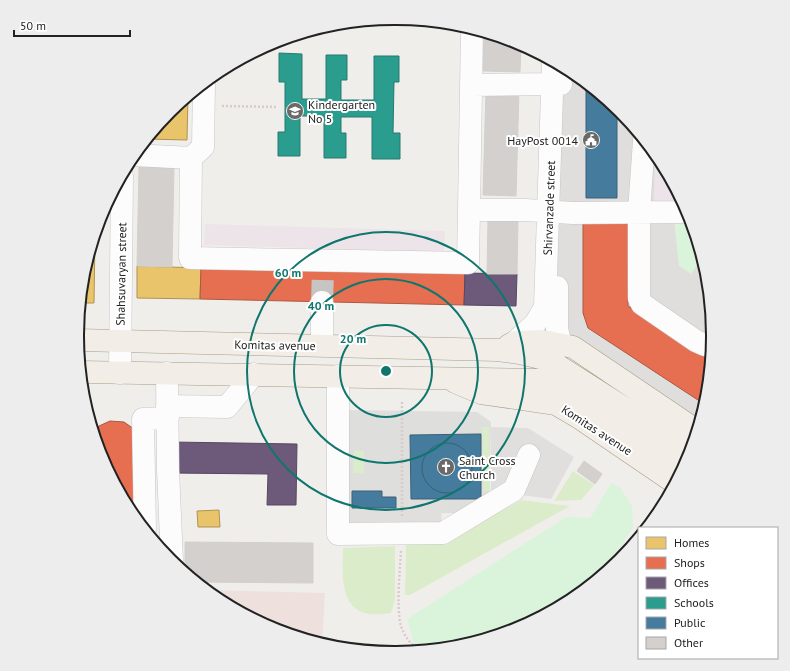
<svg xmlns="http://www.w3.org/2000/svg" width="790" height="671" viewBox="0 0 790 671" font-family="'PT Sans',sans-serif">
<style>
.residential{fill:#dfdedc}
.commercial{fill:#ede0dd}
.industrial{fill:#ede4e9}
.religious{fill:#dededc}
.grass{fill:#dbeccb}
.park{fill:#daf4dc}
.parking{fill:#e0dfde}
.homes{fill:#e9c46a;stroke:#ad9354}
.shops{fill:#e76f51;stroke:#ac5843}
.offices{fill:#6d597a;stroke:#564860}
.schools{fill:#2a9d8f;stroke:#28786e}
.public{fill:#457b9d;stroke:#3a6078}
.building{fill:#d3d0ce;stroke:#d3d0cc}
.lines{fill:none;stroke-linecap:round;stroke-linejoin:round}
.minor-tunnel{stroke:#c7c5c3;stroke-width:22;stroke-dasharray:22 11;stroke-linecap:butt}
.minor-casing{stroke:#c7c6c5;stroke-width:23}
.major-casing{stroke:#a79e86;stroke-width:23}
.path{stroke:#d8cbc9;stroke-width:2.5;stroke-dasharray:2 2;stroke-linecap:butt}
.minor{stroke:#fdfcfc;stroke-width:22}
.major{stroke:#f2eee7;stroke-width:22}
.ring{fill:none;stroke:#0f766e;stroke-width:2}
.labels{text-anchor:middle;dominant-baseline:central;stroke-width:4;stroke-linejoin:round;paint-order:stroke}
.poi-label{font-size:12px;fill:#222;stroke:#fff;text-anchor:start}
.street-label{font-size:12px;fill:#222;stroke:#fff}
.rim{fill:none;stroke:#222;stroke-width:2}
.centre{fill:#0f766e;stroke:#fff;stroke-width:2}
.ring-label{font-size:12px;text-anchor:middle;font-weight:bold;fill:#0f766e;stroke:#fff;stroke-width:4;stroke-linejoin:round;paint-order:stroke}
</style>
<rect width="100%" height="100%" fill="#f0eeeb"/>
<path class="residential" d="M561,66L572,72L620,111L659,159L688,214L706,274L712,336L706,398L696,430L573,347L557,308Z"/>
<path class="commercial" d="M208,590L325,593L322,643L273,629L218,599Z"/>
<path class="industrial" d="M655,154L659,159L681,201L654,204Z
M205,224L445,231L444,252L204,245Z"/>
<path class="religious" d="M348,410L477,412L491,422L489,500L459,513H347Z"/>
<path class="grass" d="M482,427H489L490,491H483Z
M354,451H364V473H353Z
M573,471L594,485L581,500L554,501Z
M521,500L570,506L410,595H405L406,545L441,544Z
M395,546V600L391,613C340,622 342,585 343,548Z"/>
<path class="park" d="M673,210L688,214L702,258L691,274L679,266Z
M611,483L620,487L632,506L633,528L602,574L571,600L516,629L457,647L416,651L407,619L566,517L590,518Z"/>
<path class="parking" d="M491,427L528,428L574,457L551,499L491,491Z
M441,501L442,538L343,541L342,510L408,509V502Z"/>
<path class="homes" d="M188,97L187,140L147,139L171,111Z
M95,235L94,303H81L84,273Z
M137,266L201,268L200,299L137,298Z
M219,510L220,527H198L197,511Z"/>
<path class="shops" d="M629,220L628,306L710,357L704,404L588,328L583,313V221Z
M201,268L465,273L464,305L200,299Z
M110,421L124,422L134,429L140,523L131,512L102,457L94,432L99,426Z"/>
<path class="offices" d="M465,273L517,274L516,306L464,305Z
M172,442L297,444L296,505H267L268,474L172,473Z"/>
<path class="schools" d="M279,53L302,54V99H326V55H347V80H341V100H374V56H399V82H394L393,133H400V159H372V117H341V133H346V158H324V116H300V156H278V132H285V82H279Z"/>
<path class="public" d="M586,83L617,109V198H586Z
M481,434V499H411L410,435Z
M422 468a25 25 0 1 1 50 0a25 25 0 1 1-50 0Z
M352,491H382V497H396V508H352Z"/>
<path class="building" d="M484,32L521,44L520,72L483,71Z
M486,89L519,90L516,196L483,195Z
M139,167L174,168L172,267L137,266Z
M488,219L518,220L517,274H487Z
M584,461L602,474L595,484L577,471Z
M185,542L313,543V583L197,582L185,572Z"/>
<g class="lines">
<path class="minor-tunnel" d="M322,302L323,270"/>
<g class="minor-casing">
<path id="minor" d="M471,85L561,84
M644,141L639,212V298L642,304L696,341L705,345L712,342
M134,155L191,158L190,258L468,263L469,210H525L573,213L681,212L685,208
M191,158L203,147L204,84
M469,210L472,29
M557,287V329L561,344
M515,342L535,324L545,307L553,62
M322,345V302
M120,373L122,176
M167,373L168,470L172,561
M338,376V534L443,533L514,490L529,455
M167,406L227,407L254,374
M145,529L143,419L168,418"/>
</g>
<g class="major-casing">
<path id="major" d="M78,340L497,350L520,353L549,360L690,450
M509,345L515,342L543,341L573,347L696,430
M81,372L541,380L568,389L684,465
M455,382L481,393L556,404L578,417L675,483"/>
</g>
<path class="path" d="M222,106L278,107
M402,516V402
M401,551C400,571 396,607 401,626C404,636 411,644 419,651"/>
<use href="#minor" class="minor"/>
<use href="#major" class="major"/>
</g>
<g class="ring">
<circle cx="386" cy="371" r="46"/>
<circle cx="386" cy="371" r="92"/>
<circle cx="386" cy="371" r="139"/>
</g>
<defs>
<g id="school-disc" transform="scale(0.9)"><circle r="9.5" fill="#6a6968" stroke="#fff"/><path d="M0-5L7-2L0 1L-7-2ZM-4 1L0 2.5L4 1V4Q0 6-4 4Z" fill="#fff"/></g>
<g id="civic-disc" transform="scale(0.9)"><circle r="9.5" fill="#6a6968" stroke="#fff"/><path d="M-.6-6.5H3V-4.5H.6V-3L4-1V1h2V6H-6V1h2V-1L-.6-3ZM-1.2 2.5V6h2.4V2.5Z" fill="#fff"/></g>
<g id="church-disc" transform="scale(0.9)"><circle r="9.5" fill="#6a6968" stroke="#fff"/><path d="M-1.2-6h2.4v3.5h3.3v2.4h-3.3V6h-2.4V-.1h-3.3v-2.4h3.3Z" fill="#fff"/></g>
</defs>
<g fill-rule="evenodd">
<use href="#school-disc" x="295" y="111"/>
<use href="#civic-disc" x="591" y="140"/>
<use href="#church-disc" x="446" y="467"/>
</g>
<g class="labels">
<g class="poi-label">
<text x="308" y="104">Kindergarten<tspan x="308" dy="14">No 5</tspan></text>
<text x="578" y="140" text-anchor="end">HayPost 0014</text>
<text x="459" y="460">Saint Cross<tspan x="459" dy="14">Church</tspan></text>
</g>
<g class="street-label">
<text transform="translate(549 208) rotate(-88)">Shirvanzade street</text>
<text transform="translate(121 274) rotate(-89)">Shahsuvaryan street</text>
<text transform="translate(275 345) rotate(1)">Komitas avenue</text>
<text transform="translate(597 430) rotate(33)">Komitas avenue</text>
</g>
</g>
<path d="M0 0H790V671H0ZM394 25H396A310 310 0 0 1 706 335V336A310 310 0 0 1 396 646H394A310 310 0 0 1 84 336V335A310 310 0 0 1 394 25Z" fill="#ededed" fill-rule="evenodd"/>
<path class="rim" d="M394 25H396A310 310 0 0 1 706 335V336A310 310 0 0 1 396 646H394A310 310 0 0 1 84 336V335A310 310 0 0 1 394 25Z"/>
<circle cx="386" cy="371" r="6" class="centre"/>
<g class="ring-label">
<text x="288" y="277">60 m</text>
<text x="321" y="310">40 m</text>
<text x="353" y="343">20 m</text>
</g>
<rect x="638" y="527" width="140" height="132" fill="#ffffff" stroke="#a7a7a7"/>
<rect x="646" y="537" width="20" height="12" fill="#e9c46a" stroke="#a7a7a7"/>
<text x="674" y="547" font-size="12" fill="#222222">Homes</text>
<rect x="646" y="557" width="20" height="12" fill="#e76f51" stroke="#a7a7a7"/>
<text x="674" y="567" font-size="12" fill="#222222">Shops</text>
<rect x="646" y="577" width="20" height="12" fill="#6d597a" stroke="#a7a7a7"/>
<text x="674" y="587" font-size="12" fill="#222222">Offices</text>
<rect x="646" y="597" width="20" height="12" fill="#2a9d8f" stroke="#a7a7a7"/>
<text x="674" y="607" font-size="12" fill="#222222">Schools</text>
<rect x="646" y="617" width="20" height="12" fill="#457b9d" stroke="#a7a7a7"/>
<text x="674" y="627" font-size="12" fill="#222222">Public</text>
<rect x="646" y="637" width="20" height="12" fill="#d3d0ce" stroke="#a7a7a7"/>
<text x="674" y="647" font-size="12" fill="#222222">Other</text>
<path d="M14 30v6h116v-6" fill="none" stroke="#222222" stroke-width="2"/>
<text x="20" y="30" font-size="12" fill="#222222" stroke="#ffffff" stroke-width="3" paint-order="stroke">50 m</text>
</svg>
